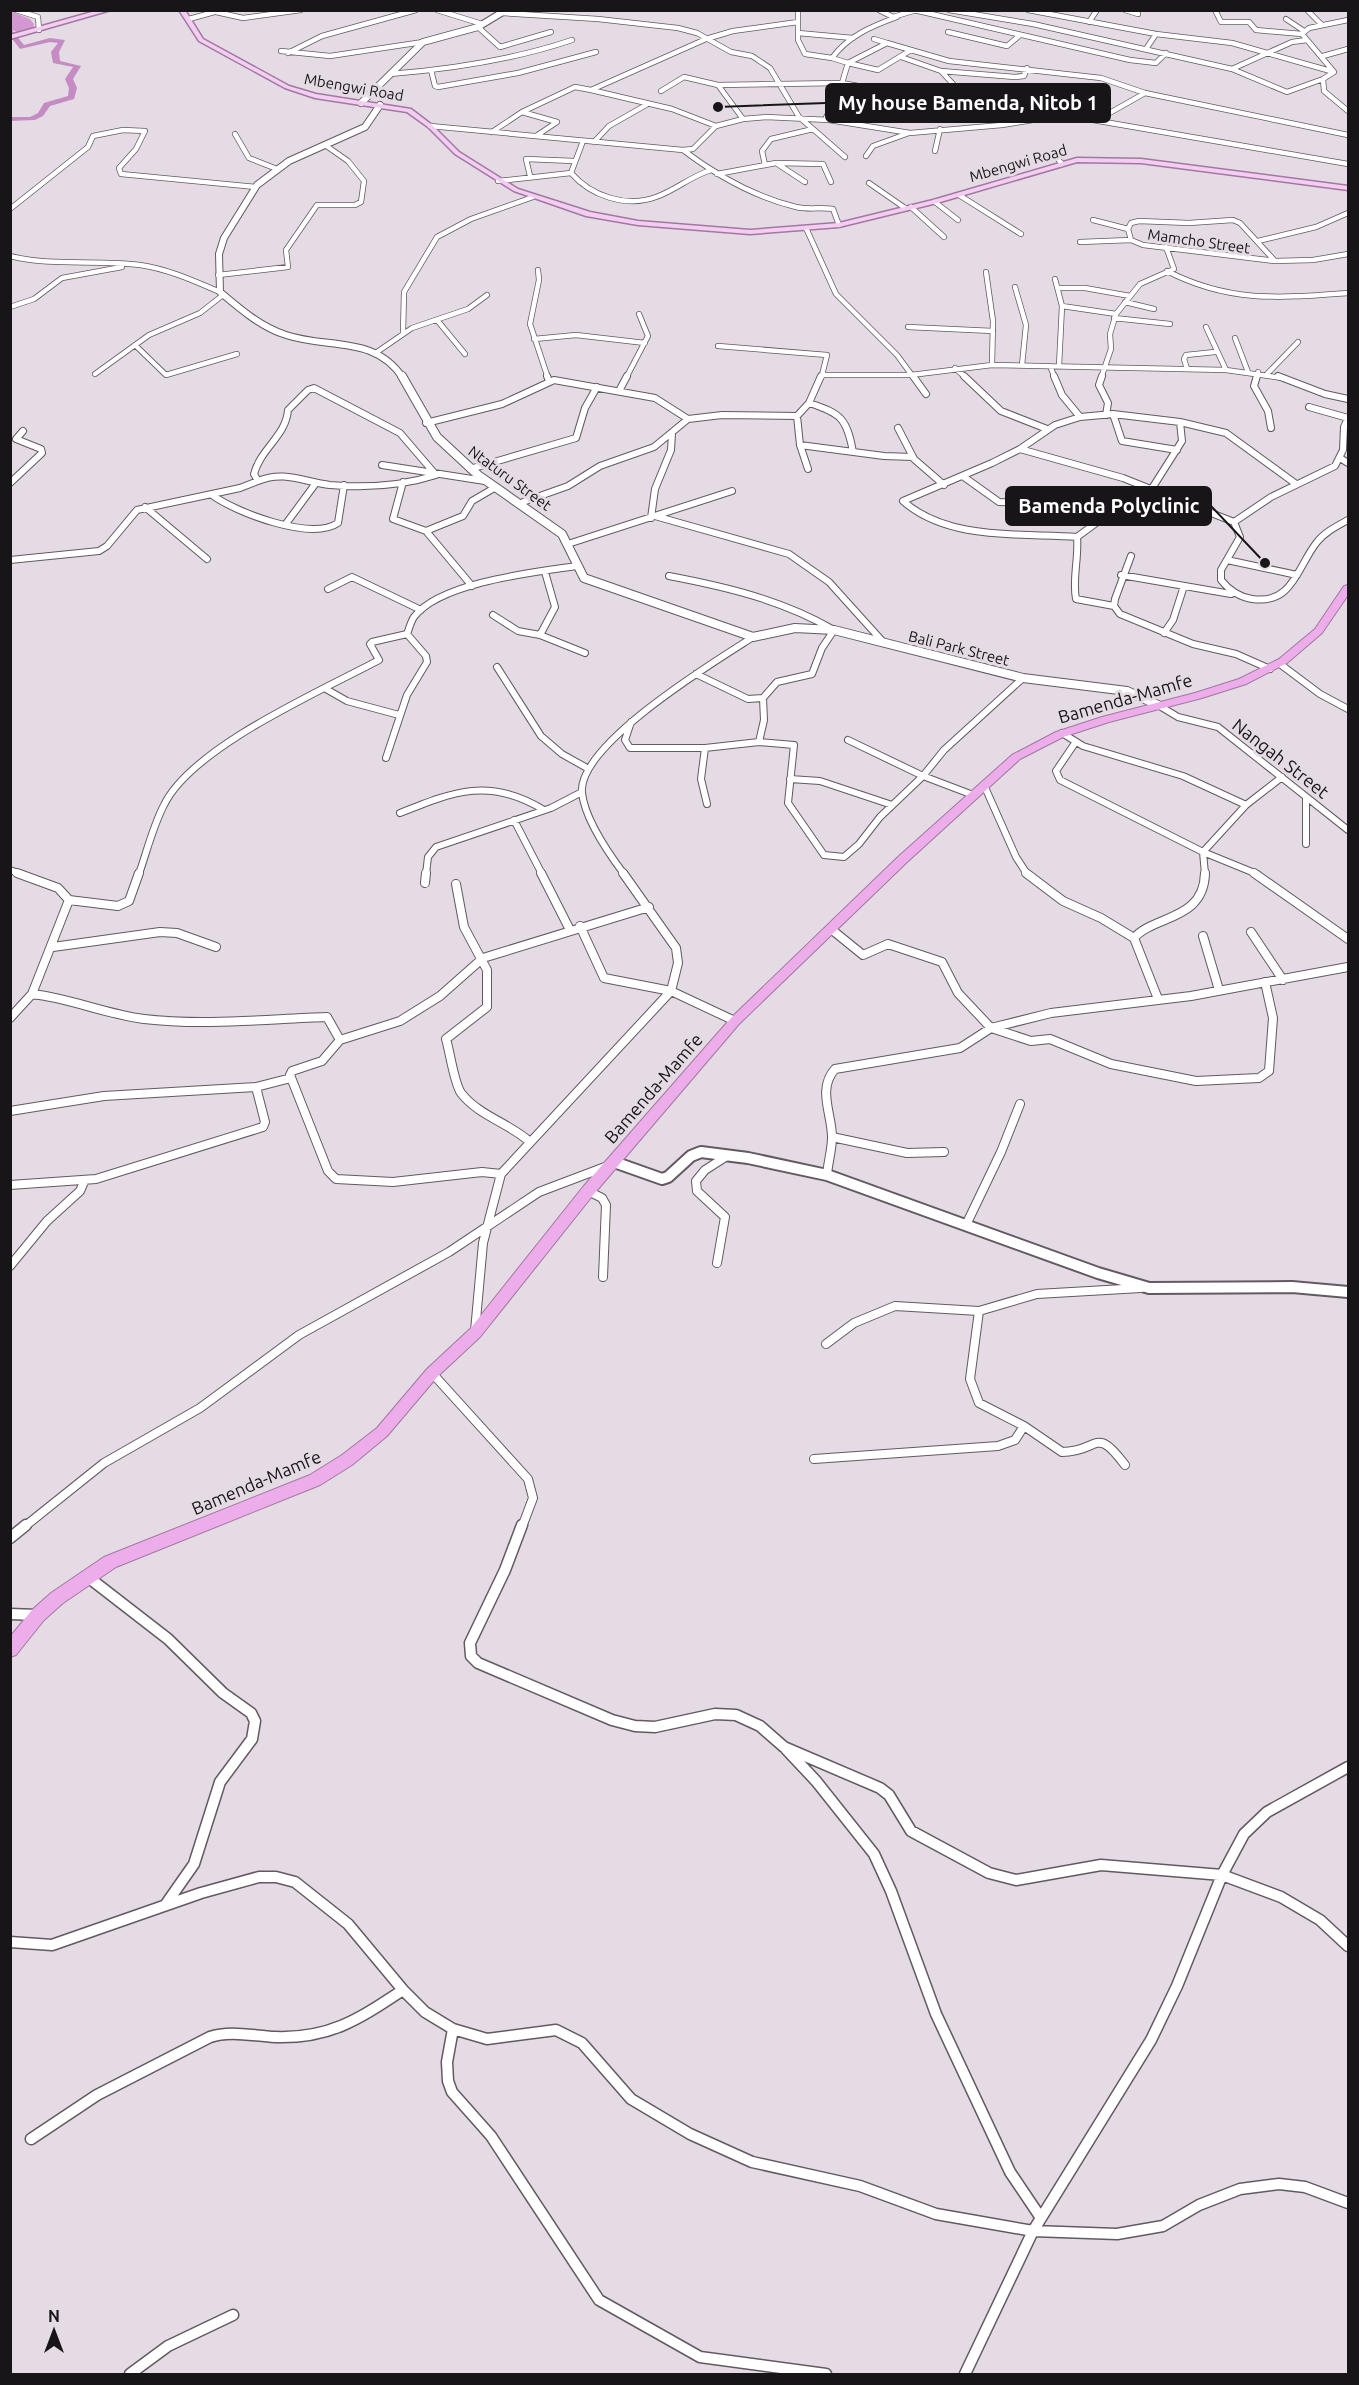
<svg xmlns="http://www.w3.org/2000/svg" width="1359" height="2385" viewBox="0 0 1359 2385" font-family="Ubuntu,sans-serif">
<style>
.forest{fill:#d398d2}
.lines{fill:none;stroke-linecap:round;stroke-linejoin:round}
.river{fill:#c58bc3;fill-rule:evenodd}
.street-far3-casing{stroke:#625961;stroke-width:6}
.street-far2-casing{stroke:#625961;stroke-width:8}
.street-far1-casing{stroke:#625961;stroke-width:10}
.street-casing{stroke:#625961;stroke-width:13}
.secondary-far2-casing{stroke:#625961;stroke-width:8}
.secondary-far1-casing{stroke:#625961;stroke-width:10}
.secondary-casing{stroke:#625961;stroke-width:14}
.primary-casing{stroke:#a278a0;stroke-width:3}
.highway-casing{stroke:#a278a0;stroke-width:2}
.street-far3{stroke:#fff;stroke-width:4.5}
.street-far2{stroke:#fff;stroke-width:6}
.street-far1{stroke:#fff;stroke-width:8}
.street{stroke:#fff;stroke-width:10}
.secondary-far2{stroke:#fff;stroke-width:6}
.secondary-far1{stroke:#fff;stroke-width:8}
.secondary{stroke:#fff;stroke-width:10}
.primary{fill:#f4cef2;fill-rule:evenodd}
.highway{fill:#ecadea;fill-rule:evenodd}
.labels{text-anchor:middle;dominant-baseline:central;stroke-width:6;stroke-linejoin:round;paint-order:stroke}
.far-street-label{font-size:15px;fill:#181518;stroke:#e5dbe4}
.street-label{font-size:18px;fill:#181518;stroke:#e5dbe4}
.leader{fill:none;stroke:#181518;stroke-width:2}
.callout-dot{fill:#181518;stroke:#e5dbe4;stroke-width:2}
.callout{fill:#181518;stroke:#181518;stroke-width:2}
.callout-label{font-size:20px;text-anchor:middle;font-weight:bold;fill:#fff}
</style>
<rect width="100%" height="100%" fill="#e5dbe4"/>
<path class="forest" d="M10,11L30,19L34,24L33,30L18,32L11,30Z"/>
<g class="lines">
<path class="river" d="M10,28L24,45L50,38L65,40L59,52L60,61L81,66L73,79L77,88L74,99L50,106L43,116L35,120L10,121V117H30L38,113L44,103L68,96L69,88L65,79L73,67L53,63L51,52L58,43L50,42L20,49L10,36Z"/>
<g class="street-far3-casing">
<path id="street-far3" d="M16,10L38,17L39,30
M437,10L482,24
M798,10V40L805,54L832,58
M879,10L893,17L913,11
M914,10L1130,60L1156,63L1166,53
M949,10L1033,24L1232,69L1287,92L1323,79
M1028,10L1156,34L1232,43L1334,72
M1125,10L1138,14
M1215,10L1221,22H1249L1256,30L1302,34
M1307,10L1321,24
M216,12L243,18L301,10
M502,13L598,19L678,28L697,33L731,52L752,56L770,68L799,117L813,129L771,139L762,151L765,165
M897,17C872,26 848,36 832,58L848,63L842,83L966,106L1020,122
M189,19L218,11
M1286,19L1304,31
M1348,20L1309,28L1302,34L1334,72L1323,79L1324,91L1348,111
M1089,22L1097,10
M478,27L500,47L551,32
M948,32L1007,46L1019,36
M798,33L853,38
M1146,49L1156,34
M911,50L949,61L1101,78L1145,93L1348,135
M281,51L330,56L423,42
M288,53L322,36L416,10
M1323,56L1348,49
M901,57L941,71L1015,77L1024,76L1027,68
M848,63L878,70L911,50L887,43
M848,63L887,43L874,39
M1232,69L1292,42L1307,40
M431,70L435,86L438,87L518,73L596,52
M941,71L975,108
M390,74C452,69 513,60 572,40
M591,90L672,109L716,126
M661,91L684,77L718,85
M522,112L557,122L536,136
M743,119L718,85L842,83L825,120
M1099,119L1145,93
M430,126L683,150L693,149L716,126L743,119L766,117L829,120L910,133L1002,125L1064,115L1348,164
M813,129L845,157
M492,132L522,112L575,87L591,90L706,39L733,31L798,22
M235,134L249,158L277,169
M583,141L571,173C591,196 626,208 656,197C676,190 691,176 711,170
M594,142L609,126L646,105
M683,150C716,175 755,197 796,207C808,210 821,207 833,209L839,225
M935,151L940,129
M1053,153L1062,164
M866,156L873,146L909,133
M776,163L823,164L831,182
M717,174L776,163L805,182
M530,176L526,159L574,161
M498,181L571,173
M869,183L905,208
M959,195L1021,234
M935,202L958,220
M911,207L944,237
M10,209L88,147L93,136L123,130L145,131L136,149L119,168L121,174L256,187
M1093,220L1128,229
M1233,220L1240,223L1275,261L1143,245L1131,240L1128,229L1131,223L1139,221L1189,223Z
M806,228L836,294L897,355L914,378
M1258,241L1316,227L1348,213
M1080,242L1131,240
M10,256C53,267 97,259 140,265C168,269 194,281 220,292
M1275,261L1313,260L1348,254
M538,270L539,280L530,324L548,378
M1167,271C1229,303 1280,298 1348,293
M986,272L993,321L992,365
M218,275L288,267L286,250L317,205H355L361,202L364,181L348,161L325,145
M1055,279L1062,306L1059,366
M1015,287L1026,325L1022,365
M1059,288H1085L1130,296
M1125,302L1154,309
M1062,306L1116,314
M10,307L34,299L62,278L122,267
M1114,318L1170,324
M437,320L465,354
M908,327L993,331
M1206,327L1226,370
M403,333L404,292L437,237L471,219L533,197
M1235,338L1248,372
M534,339L576,335L645,343
M135,345L166,375L237,354
M718,346L827,355L822,375
M377,352L412,328L468,309L487,295
M1050,366L1055,378
M955,368L966,378
M1187,369L1184,359L1186,355L1215,352
M95,374L149,335L200,313L223,295
M1267,374L1298,342
M626,378L648,336L639,314
M821,378L822,375H911L992,365L1226,370L1282,378
M1101,378L1111,349L1110,334L1116,314L1140,284L1174,269L1166,247
M1256,378L1258,372"/>
</g>
<g class="street-far2-casing">
<path id="street-far2" d="M547,376L549,381
M913,376L926,394
M964,376L1001,411L1047,429
M1054,376L1062,395L1080,417
M1102,376L1099,385L1108,403L1106,415
M1257,376L1254,386L1268,411L1271,428
M1278,376L1325,394L1348,399
M314,388L400,433L436,475C402,486 366,488 330,485C304,482 284,470 258,481L254,474C261,448 286,436 288,410L308,390Z
M619,391L627,376
M809,403C841,413 847,419 853,452
M1309,407L1348,418
M1113,414L1180,422L1226,433L1296,484
M797,416L800,445L808,469
M426,423L502,404L554,380L655,398L688,419
M898,428L914,459L944,485
M800,445L884,456L913,457
M1020,449L1123,478L1234,522L1240,537L1221,570V580C1229,590 1239,597 1252,599C1293,605 1297,567 1317,542C1325,532 1337,526 1348,520
M1340,458L1348,463
M382,465L485,481
M470,469L576,438L585,408L597,387
M964,477L999,502L1072,504L1113,511
M403,482L393,519L426,531L472,586
M10,483L42,453L41,449L16,439L23,431
M1151,490L1182,441L1180,422
M212,495C237,513 311,541 338,523L344,485
M523,502L568,486L600,466L654,447L688,419L722,415L797,416L809,403L821,376
M145,507L207,559
M655,516L789,554L829,582L884,643
M651,518L655,489L671,450L672,433
M1234,522L1271,497L1335,466L1343,450L1344,427L1348,418
M285,525L316,483
M426,531L463,516L472,501L496,487
M1077,537C1021,533 948,541 903,501L992,463L1020,449L1055,425L1080,417L1113,414L1122,441L1177,450
M571,543L732,491
M1131,556L1115,599L1114,606L1120,614L1193,644L1236,654L1270,669
M10,560L99,551L107,546L137,510L240,488L258,481
M1227,560L1297,575
M1121,575L1231,594
M669,576C727,587 782,600 834,630L822,648L812,674L777,682L763,698L748,699L696,674
M328,589L352,577L421,610
M1114,606L1076,599C1072,579 1079,558 1077,537L1126,501L1140,485
M493,615L518,631L540,635L585,653
M1164,633L1173,620L1184,586
M540,635L555,607L545,572
M1280,664L1320,694L1348,709
M497,667L541,736L562,754L587,768
M326,689L347,701L399,715
M1158,705L1178,717L1218,727L1348,830
M631,722L625,740L630,748H705L759,742L794,745L788,803L824,855L844,857L859,844L880,817L923,776L944,750L1023,678
M1062,733L1083,746L1183,776L1246,805
M848,740L923,776L973,795
M759,742L764,720L763,698
M1075,743L1056,771L1060,780L1203,852L1257,874
M705,748L701,779L707,804
M386,758L407,695L427,662L426,656L407,634C409,629 411,621 414,617C440,582 536,572 577,566
M790,779L820,781L892,805
M984,785L1016,857L1027,874
M1306,798V844
M400,813C455,791 490,777 544,810
M514,820L542,874
M10,870L21,874
M139,874C147,851 153,826 164,805C192,747 321,691 379,660L370,644L372,642L407,634
M426,874L428,857L436,847L551,808L582,792
M624,874C609,854 585,819 582,793C577,745 714,662 753,637
M1205,874L1203,852L1246,805L1282,777"/>
</g>
<g class="street-far1-casing">
<path id="street-far1" d="M17,873L58,888L69,900L32,994C70,998 105,1014 144,1019C204,1026 267,1019 327,1017L340,1040
M541,873L570,930
M623,873L676,948L678,963L671,991L735,1021
M1026,873L1063,901L1101,918L1134,938L1158,999
M1254,873L1348,939
M425,883L426,873
M456,884L464,927L487,970V1007L446,1039C450,1052 454,1083 461,1093C479,1116 509,1123 530,1142
M69,900L118,906L129,901L139,873
M831,929L863,955L888,944L942,962L958,993L991,1028L1031,1041L1050,1039L1111,1064L1196,1081L1259,1078L1269,1071L1273,1018L1265,982
M1251,932L1283,980
M1203,936L1219,990
M1134,938C1154,915 1204,921 1205,873
M53,947L160,932L177,933L216,947
M10,1018L32,994
M10,1111L104,1096L256,1087L291,1078
M832,1137L907,1153L944,1152
M501,1174L482,1172L393,1182L336,1179L328,1171L290,1075L292,1071L322,1061L340,1040L400,1021L440,996L483,958L649,907
M827,1175C828,1162 832,1150 832,1137C832,1114 817,1089 835,1069L960,1048L991,1028L1051,1013L1191,996L1348,967
M10,1185L96,1179L263,1127L265,1122L256,1087
M588,1191L602,1198L606,1205L603,1277
M966,1225L1001,1152L1020,1104
M717,1263L725,1217L697,1191L696,1181L705,1170L727,1156
M10,1266L47,1221L80,1191L84,1182
M979,1311L970,1379L979,1403L1024,1426L1062,1452C1100,1452 1094,1424 1125,1465
M475,1331L483,1243L501,1174L671,991L604,978L580,926
M826,1344L854,1323L895,1306L979,1311L1037,1294L1141,1288
M432,1373L528,1479L533,1498L522,1527
M814,1459L998,1446L1015,1440L1024,1426
M24,1527L104,1463L200,1408L299,1335L449,1252L539,1192L605,1167"/>
</g>
<g class="street-casing">
<path id="street" d="M522,1525L505,1570L470,1643L471,1656L478,1663L612,1720L635,1726L655,1727L715,1714L736,1715L760,1726L784,1747L880,1788L889,1795L911,1831L989,1873L1016,1880L1101,1865L1222,1875L1281,1897L1320,1920L1348,1946
M10,1538L26,1525
M88,1577L168,1639L223,1693L251,1713L255,1721L252,1739L220,1782L194,1864L166,1904
M10,1614L37,1615
M786,1749L816,1781L874,1854L891,1891L936,2014L1010,2172L1041,2218
M10,1942L52,1945L201,1893L259,1877H276L295,1882L348,1924L403,1990L425,2012L453,2029L487,2039L556,2030L582,2043L631,2099L690,2134L752,2162L860,2186L936,2214L1033,2231L1117,2234L1163,2226L1199,2205L1240,2189L1279,2184L1305,2187L1348,2203
M453,2029L447,2062L448,2081L452,2092L491,2136L599,2300L700,2357L826,2374
M31,2139L97,2095L210,2037C230,2030 253,2036 275,2037C330,2039 359,2019 403,1990
M130,2374L168,2346L233,2315
M965,2374L1033,2231L1151,2040L1177,1986L1222,1875L1244,1834L1267,1812L1348,1767"/>
</g>
<g class="secondary-far2-casing">
<path id="secondary-far2" d="M361,103L423,42L478,27L506,10
M380,105L365,127L289,161L257,185L224,238L219,254L220,292C240,309 261,327 286,335C328,349 375,335 403,378"/>
</g>
<g class="secondary-far1-casing">
<path id="secondary-far1" d="M402,376L437,437L478,475L562,534L584,578L753,637L795,628L834,630L1023,678L1127,691L1158,705"/>
</g>
<g class="secondary-casing">
<path id="secondary" d="M614,1162L662,1179L668,1177L691,1156L701,1152L748,1158L827,1175L1098,1273L1149,1288L1292,1287L1348,1292"/>
</g>
<g class="primary-casing">
<path id="primary" d="M99,10H111L10,39V35Z
M179,10H185L203,39L289,86L316,94L411,109L432,125L459,152L518,189L590,212L638,221L750,230L839,223L933,200L1077,158L1141,159L1348,186V190L1141,163L1077,162L937,203L839,227L750,234L638,225L586,216L514,191L455,154L428,127L407,112L315,98L285,88L199,41Z"/>
</g>
<g class="highway-casing">
<path id="highway" d="M1348,585V595L1322,633L1287,663L1246,684L1202,698L1109,722L1063,737L1020,759L906,863L739,1024L593,1195L480,1337L437,1377L387,1436L352,1465L320,1485L116,1567L63,1603L44,1620L16,1655L10,1657V1637L32,1610L51,1593L104,1557L310,1475L342,1455L377,1428L427,1369L470,1329L583,1187L731,1018L898,857L1012,755L1056,732L1102,717L1195,693L1239,679L1279,659L1315,629L1344,586Z"/>
</g>
<use href="#street-far3" class="street-far3"/>
<use href="#street-far2" class="street-far2"/>
<use href="#street-far1" class="street-far1"/>
<use href="#street" class="street"/>
<use href="#secondary-far2" class="secondary-far2"/>
<use href="#secondary-far1" class="secondary-far1"/>
<use href="#secondary" class="secondary"/>
<use href="#primary" class="primary"/>
<use href="#highway" class="highway"/>
</g>
<g class="labels">
<g class="far-street-label">
<text transform="translate(354 87) rotate(10)">Mbengwi Road</text>
<text transform="translate(1018 163) rotate(-16)">Mbengwi Road</text>
<text transform="translate(1199 241) rotate(8)">Mamcho Street</text>
<text transform="translate(510 478) rotate(36)">Ntaturu Street</text>
<text transform="translate(959 648) rotate(14)">Bali Park Street</text>
</g>
<g class="street-label">
<text transform="translate(1125 698) rotate(-16)">Bamenda-Mamfe</text>
<text transform="translate(1281 758) rotate(38)">Nangah Street</text>
<text transform="translate(653 1088) rotate(-49)">Bamenda-Mamfe</text>
<text transform="translate(256 1482) rotate(-23)">Bamenda-Mamfe</text>
</g>
</g>
<path class="leader" d="M718 107L826 103M1265 563L1211 506"/>
<g class="callout-dot">
<circle cx="718" cy="107" r="6"/>
<circle cx="1265" cy="563" r="6"/>
</g>
<g class="callout">
<rect x="826" y="84" width="284" height="38" rx="6"/>
<rect x="1006" y="487" width="205" height="38" rx="6"/>
</g>
<g class="callout-label">
<text x="968" y="110">My house Bamenda, Nitob 1</text>
<text x="1109" y="513">Bamenda Polyclinic</text>
</g>
<rect width="1359" height="2385" fill="none" stroke="#181518" stroke-width="24"/>
<g transform="translate(54 2331)" stroke="#e5dbe4" stroke-width="4.5" paint-order="stroke">
<path d="M0-4.5L10 22L0 15L-10 22Z" fill="#181518"/>
<text y="-9" font-size="16" font-weight="bold" text-anchor="middle" fill="#181518">N</text>
</g>
</svg>
